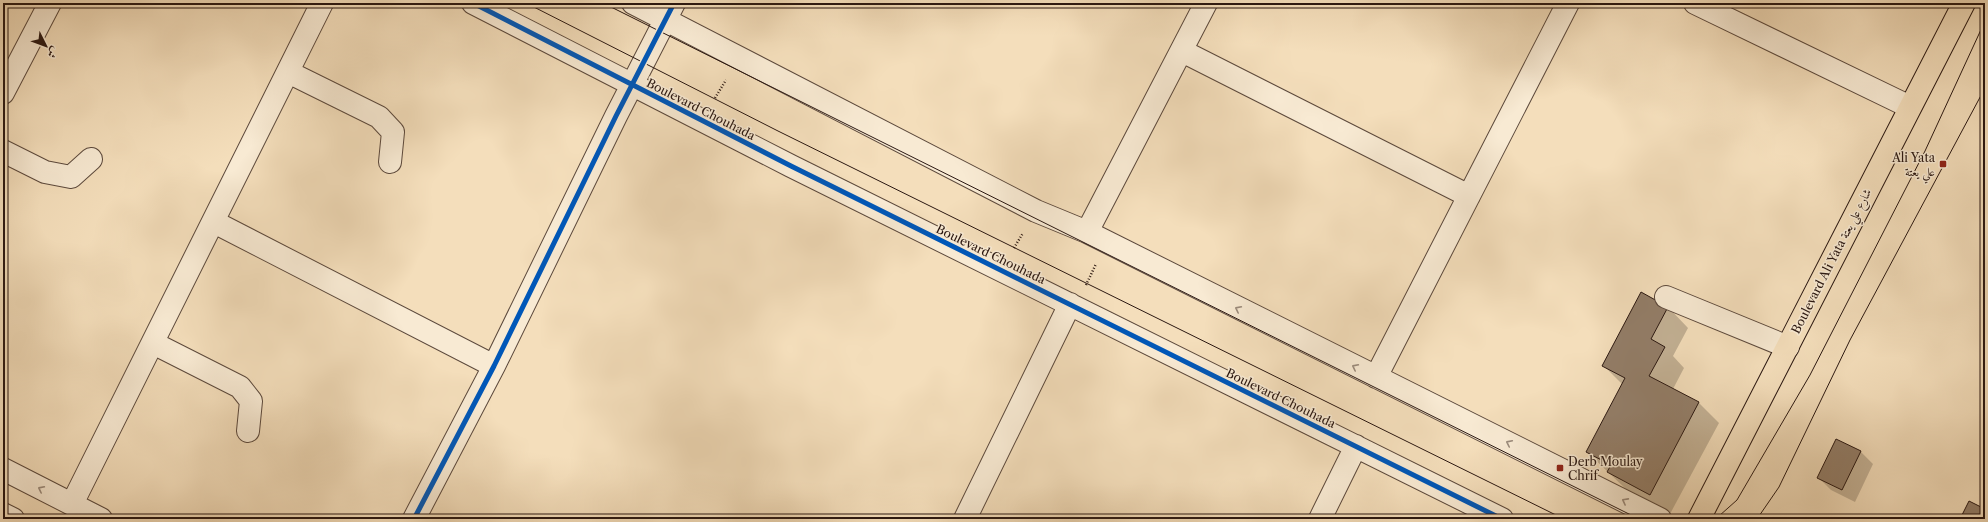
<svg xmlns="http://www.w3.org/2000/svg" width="1988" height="522" viewBox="0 0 1988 522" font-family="'Libre Caslon Text',Amiri,serif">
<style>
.shadow{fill:#0003}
.building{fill:#937e69;stroke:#2a1711}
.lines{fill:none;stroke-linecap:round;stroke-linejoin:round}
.minor-casing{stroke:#5c493c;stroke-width:24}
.major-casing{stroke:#2a1711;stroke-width:24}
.path{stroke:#2a1711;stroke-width:2.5;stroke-dasharray:1 2;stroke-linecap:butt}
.minor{stroke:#f8ead3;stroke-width:22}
.major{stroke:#f4debb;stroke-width:22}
.tram{stroke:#2a1711;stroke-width:1}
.cycleway-casing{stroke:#f8ead3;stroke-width:8}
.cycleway{stroke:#0057b8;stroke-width:5}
.oneway{stroke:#9b8b7c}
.poi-dot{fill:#8f2418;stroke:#f8ead3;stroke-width:1.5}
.labels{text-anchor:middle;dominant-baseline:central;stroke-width:3;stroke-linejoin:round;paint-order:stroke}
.street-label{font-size:12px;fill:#2a1711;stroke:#f8ead3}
.poi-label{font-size:12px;fill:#2a1711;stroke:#f8ead3;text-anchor:end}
</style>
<rect width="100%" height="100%" fill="#f4debb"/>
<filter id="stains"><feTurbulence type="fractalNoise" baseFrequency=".005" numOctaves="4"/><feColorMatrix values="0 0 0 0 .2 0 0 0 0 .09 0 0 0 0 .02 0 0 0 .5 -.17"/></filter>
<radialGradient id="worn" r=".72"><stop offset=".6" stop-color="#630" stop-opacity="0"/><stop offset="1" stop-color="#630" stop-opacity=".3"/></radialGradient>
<path class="shadow" d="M1668,307L1688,328L1673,356L1684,368L1673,389L1699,403L1719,423L1670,514L1629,492L1587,452L1623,385L1603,365Z
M1837,441L1861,452L1873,464L1855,502L1831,490L1819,478Z"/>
<path class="building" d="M1641,292L1668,307L1651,339L1665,347L1649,376L1699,402L1650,495L1607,472L1611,465L1586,452L1625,378L1602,366Z
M1836,439L1861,451L1842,490L1817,478Z
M1969,501L1985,509V519H1960Z"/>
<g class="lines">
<g class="minor-casing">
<path id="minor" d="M473,3L791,166L1502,519
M633,3L1036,211L1087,232L1660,519
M1695,3L1910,107
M1182,51L1469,196
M288,72L379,117L393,132L390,162
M3,93L50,3
M3,151L45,172L71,177L91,159
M214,222L494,366
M1087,232L1206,3
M1666,297L1788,347
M153,343L240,387L251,401L248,431
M1376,377L1568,3
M3,469L101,519
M72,504L322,3
M3,514L13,519
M414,519L494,366L616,116L674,3
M965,519L1070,304
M1320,519L1356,446"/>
</g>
<g class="major-casing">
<path id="major" d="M1699,519L1964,3"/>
</g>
<path class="path" d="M715,98L726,80
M1014,248L1023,233
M1086,285L1096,264"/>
<use href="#minor" class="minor"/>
<use href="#major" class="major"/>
<path class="tram" d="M526,3L778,131L1564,519
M603,3L1639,519
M1710,519L1719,516L1737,500L1810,375L1925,151L1985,21
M1757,519L1779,487L1850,340L1985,88"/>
<g class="cycleway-casing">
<path id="cycleway" d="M473,3L791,166L1502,519
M414,519L494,366L616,116L674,3"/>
</g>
<use href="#cycleway" class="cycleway"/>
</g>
<defs><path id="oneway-chevron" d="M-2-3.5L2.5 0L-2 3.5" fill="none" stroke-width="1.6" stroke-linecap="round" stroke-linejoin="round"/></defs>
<g class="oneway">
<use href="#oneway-chevron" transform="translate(1238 309) rotate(-153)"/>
<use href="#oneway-chevron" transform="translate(1355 367) rotate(-153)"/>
<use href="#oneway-chevron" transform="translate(1509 443) rotate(-154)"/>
<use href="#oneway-chevron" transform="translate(41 489) rotate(-153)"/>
<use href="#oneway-chevron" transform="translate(1625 501) rotate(-152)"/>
</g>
<g class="poi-dot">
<rect x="1939" y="160" width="8" height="8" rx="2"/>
<rect x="1556" y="464" width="8" height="8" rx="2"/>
</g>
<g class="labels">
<g class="street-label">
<text transform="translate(701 109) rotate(27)">Boulevard Chouhada</text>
<text transform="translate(991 254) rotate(26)">Boulevard Chouhada</text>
<text transform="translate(1831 261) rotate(-63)">Boulevard Ali Yata شارع علي يعتة</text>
<text transform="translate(1281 398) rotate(26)">Boulevard Chouhada</text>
</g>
<g class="poi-label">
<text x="1935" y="157">Ali Yata<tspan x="1935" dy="14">علي يعتة</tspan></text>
<text x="1568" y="461" text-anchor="start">Derb Moulay<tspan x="1568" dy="14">Chrif</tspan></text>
</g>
</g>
<rect width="1988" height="522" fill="none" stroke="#f4debb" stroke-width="16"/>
<rect x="4" y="4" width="1980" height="514" fill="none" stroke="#2a1711" stroke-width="2"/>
<rect x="8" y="8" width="1972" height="506" fill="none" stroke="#2a1711"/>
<g transform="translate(46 46) rotate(132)" stroke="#f8ead3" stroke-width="3" paint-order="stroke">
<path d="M0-3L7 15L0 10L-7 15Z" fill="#2a1711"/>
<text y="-6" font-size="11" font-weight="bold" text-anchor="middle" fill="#2a1711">ش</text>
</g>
<rect width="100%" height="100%" filter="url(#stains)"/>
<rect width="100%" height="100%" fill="url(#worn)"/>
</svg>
